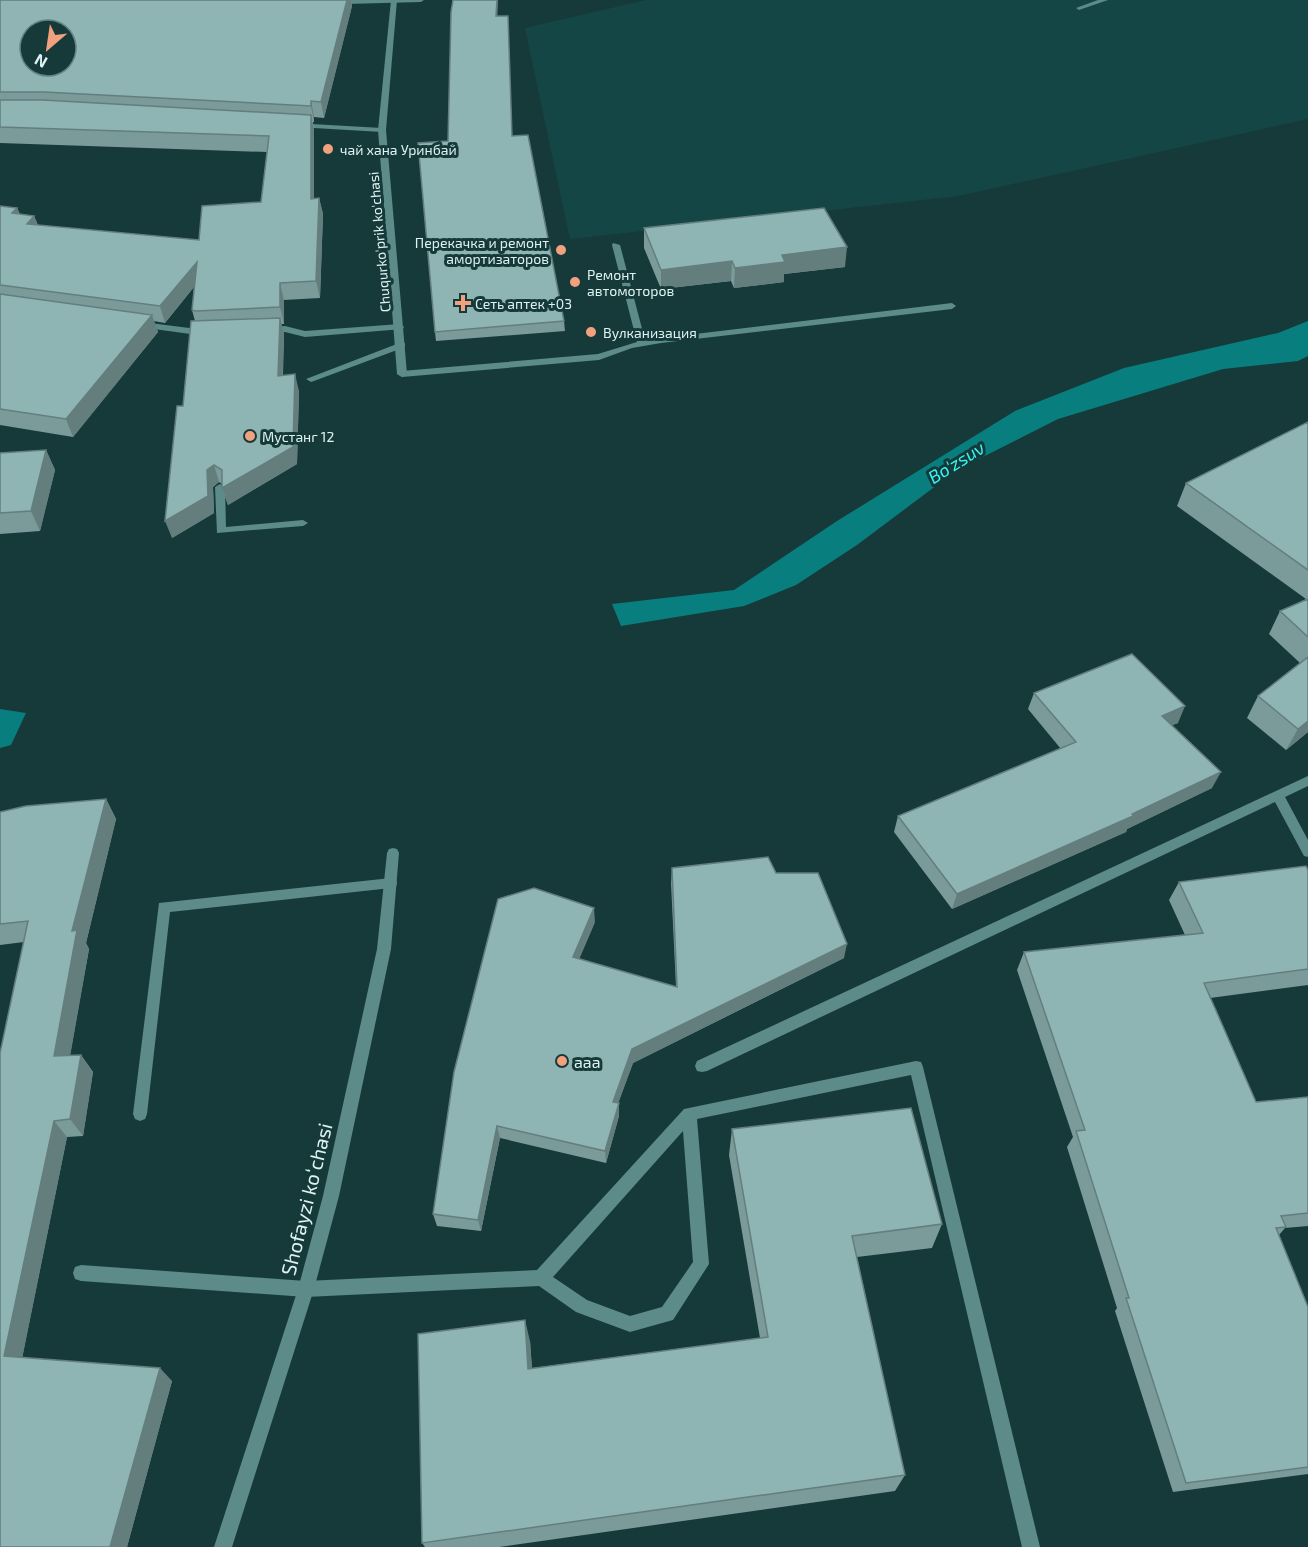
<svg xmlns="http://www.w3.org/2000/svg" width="1308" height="1547" viewBox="0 0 1308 1547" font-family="'Exo 2',sans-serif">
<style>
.built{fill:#154646}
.water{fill:#097e7e}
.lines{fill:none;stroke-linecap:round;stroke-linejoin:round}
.service{fill:#5c8b8a;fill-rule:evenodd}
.minor{fill:#5c8b8a;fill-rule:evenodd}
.tertiary{fill:#5c8b8a;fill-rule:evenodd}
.wall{fill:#7a9b9a}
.shaded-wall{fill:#637e7d}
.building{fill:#8eb4b3;stroke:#637e7d;stroke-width:1.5;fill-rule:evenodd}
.poi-dot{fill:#f1a17d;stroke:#163a3a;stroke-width:2}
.labels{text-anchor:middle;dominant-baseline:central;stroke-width:6;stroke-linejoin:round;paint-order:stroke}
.far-poi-label{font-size:14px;fill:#dff2f2;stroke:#163a3a;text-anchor:start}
.far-street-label{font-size:14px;fill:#dff2f2;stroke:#163a3a}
.poi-label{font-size:16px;fill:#dff2f2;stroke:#163a3a;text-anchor:start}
.water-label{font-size:18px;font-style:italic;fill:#37f7f6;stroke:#163a3a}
.near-street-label{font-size:20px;fill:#dff2f2;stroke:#163a3a}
</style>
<rect width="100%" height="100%" fill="#163a3a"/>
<path class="built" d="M646,0H1308V119L958,196L570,239L525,28Z"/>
<path class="water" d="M1308,321V356L1298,361L1223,369L1058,419L957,470L857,545L796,585L744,606L621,626L612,604L734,590L837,521L1015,411L1124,368L1278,333Z
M0,709L26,713L11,745L0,748Z"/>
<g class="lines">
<path class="service" d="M1098,0H1108L1079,10L1076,8Z
M613,243L620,245L645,340L952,303L956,306L952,309L661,343L632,348L599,360L402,377L397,374L402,371L598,354L637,342L612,245Z
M402,342L405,343V347L314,381L311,382L306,379Z
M220,484L225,487L226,527L303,520L308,523L303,526L217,533L215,487Z
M391,878L396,879L397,883L396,887L391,888L170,912L147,1114L145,1119L140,1121L135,1119L133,1114L159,903Z
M916,1061L921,1062L923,1067L1040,1547H1022L911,1075L697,1119L709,1264L673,1320L630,1332L576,1312L539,1286L306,1297L81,1281L75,1279L73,1273L75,1267L81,1265L306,1281L537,1270L684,1109ZM683,1131L693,1262L662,1307L630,1316L587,1300L553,1277Z"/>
<path class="minor" d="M307,0H424L421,2L346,4L310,2Z
M294,123L382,128L386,130L382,132L297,127L293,125Z
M142,322L205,330L209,333L205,336L139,327V323Z
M400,324L404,327L403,329L305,337L285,332L267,333L263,330L267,327L285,326L305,331Z
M1308,776V786L1285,797L1308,840V857L1304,856L1275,802L707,1071L702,1072L697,1071L695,1066L697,1061Z"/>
<path class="tertiary" d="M391,0H397L386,130L407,374L402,377L397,374L378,130Z
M393,848L397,849L399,853L391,949L339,1196L314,1289L232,1547H214L298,1289L323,1196L377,949L387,853L389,849Z"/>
</g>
<path class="wall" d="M0,0H351L352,6L324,118L314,117V122H313L314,131V198H319L323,214L320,298L284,300V324H281L284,334L283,375L299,391L297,464L228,505L222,488V484L219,482L213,487L214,513L172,538L183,406L195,321L192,310L194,287L165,323L154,321L158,332L73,437L0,425V206L17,208L20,214L34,216L38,225L199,240L261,202L267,152L0,143Z
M497,16L512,136L564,321L565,331L436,341L435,332L448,141Z
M644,228L845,267L784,274V282L734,288L731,281L661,289L644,248Z
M1308,422V732L1286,750L1247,718L1258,696L1300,663L1269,634L1280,611L1306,599L1177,506L1186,483Z
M46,450L55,470L40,531L0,534V453Z
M1034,693L1178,723L1172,725L1212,788L1127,829L1126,832L952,909L894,832L898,816L1061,749L1028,709Z
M106,799L116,819L86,943L89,949L70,1055H81L93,1072L83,1136L67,1137L22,1358L172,1381L127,1547H0L24,942L0,945V812Z
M672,868L776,873L844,958L633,1063L618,1103L619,1116L606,1163L500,1138L481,1231L437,1226L433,1214L595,922L579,959L676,987L671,883Z
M1308,870V985L1210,998L1256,1102L1308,1097V1226L1285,1228L1279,1235L1308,1307V1474L1173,1492L1115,1311L1117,1308L1067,1147L1073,1137L1017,970L1024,952L1185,935L1169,900L1179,882Z
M732,1129L942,1224L932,1248L857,1257L905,1475L895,1491L499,1547H425L422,1543L530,1341L532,1368L760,1338L729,1155Z"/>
<path class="shaded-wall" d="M347,0H351L352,6L324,118L321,102Z
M497,0H498L497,25L496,16Z
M311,101L314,117V122L311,106Z
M311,115L314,131V215L311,199Z
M319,198L323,214L320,298L316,281Z
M17,208L24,224L12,213Z
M34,216L40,232L27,224Z
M847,247L845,267L784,274V282L734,288L735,268L782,255Z
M732,261L731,281L661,289V270Z
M197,262L201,278L165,323L160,306Z
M280,283L284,300V324L280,307Z
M152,315L158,332L73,437L66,419Z
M280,318L284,334L282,393L278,376Z
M295,374L299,391L297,464L228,505L222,488Z
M46,450L55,470L40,531L31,511Z
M214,465L219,482L213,487L214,513L172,538L165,521L207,470Z
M1185,706L1178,723L1155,732L1162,716Z
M1308,721V732L1286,750L1298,729Z
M1221,772L1212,788L1127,829L1126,832L952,909L957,894L1132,814Z
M106,799L116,819L86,943L89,949L67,1074L54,1056L72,931Z
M594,908L595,922L574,971L573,957Z
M847,944L844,958L633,1063L614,1115L613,1102L632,1049Z
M81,1055L93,1072L83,1136L70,1119Z
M619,1103V1116L606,1163L605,1151Z
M54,1121L67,1137L20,1369L4,1356Z
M497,1126L500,1138L481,1231L478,1220Z
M525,1320L530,1341L533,1388L528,1369Z
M160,1368L172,1381L127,1547H110Z"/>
<path class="building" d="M0,0H347L321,102L311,101V106L44,92H0ZM30,30H66V66H30Z
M453,0H497L496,16H508L512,136L528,135L564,321L435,332L418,143L448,141L451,12Z
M0,100H43L311,115V199L319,198L316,281L280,283V307L196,311L192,310L197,262L160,306L0,285V206L17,208L12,213L34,216L27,224L199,240L202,206L261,202L269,136L0,127Z
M824,208L847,247L782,255L785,262L735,268L732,261L661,270L644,228Z
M0,294L152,315L66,419L0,409Z
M280,318L278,376L295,374L293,447L222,488V470L214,465L207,470L208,496L165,521L177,406H183L191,321Z
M1308,422V570L1186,483Z
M46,450L31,511L0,513V453Z
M1308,599V637L1280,611Z
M1132,654L1185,706L1162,716L1221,772L1132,814L1133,816L957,894L898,816L1076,742L1034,693Z
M1308,657V721L1298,729L1258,696Z
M106,799L72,931L77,930L54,1056L81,1055L70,1119L54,1121L4,1356L160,1368L110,1547H0V1053L28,921L0,924V812L26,806Z
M768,857L776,873H818L847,944L632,1049L613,1102L619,1103L605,1151L497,1126L478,1220L433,1214L454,1072L498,899L534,888L594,908L573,957L677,987L672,868Z
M1306,866L1308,870V969L1204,983L1256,1102L1308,1097V1213L1281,1216L1286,1227L1276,1228L1308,1307V1467L1186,1483L1126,1298H1129L1076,1131L1085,1130L1024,952L1203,933L1179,882Z
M911,1108L942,1224L852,1236L905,1475L422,1543L418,1334L525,1320L528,1369L768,1337L732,1129Z"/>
<g class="poi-dot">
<circle cx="328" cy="149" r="6"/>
<circle cx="561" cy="250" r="6"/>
<circle cx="575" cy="282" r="6"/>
<path d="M460 294h6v6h6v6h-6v6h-6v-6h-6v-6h6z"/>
<circle cx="591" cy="332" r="6"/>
<circle cx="250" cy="436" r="6"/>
<circle cx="562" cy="1061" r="6"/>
</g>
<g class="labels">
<g class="far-poi-label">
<text x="340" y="149">чай хана Уринбай</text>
<text x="549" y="242" text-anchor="end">Перекачка и ремонт<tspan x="549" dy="16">амортизаторов</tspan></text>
<text x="587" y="274">Ремонт<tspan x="587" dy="16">автомоторов</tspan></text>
<text x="475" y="303">Сеть аптек +03</text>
<text x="603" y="332">Вулканизация</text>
<text x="262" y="436">Мустанг 12</text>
</g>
<g class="far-street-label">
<text transform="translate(379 242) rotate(-95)">Chuqurko'prik ko'chasi</text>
</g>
<g class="poi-label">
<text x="574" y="1061">ааа</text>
</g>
<g class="water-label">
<text transform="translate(956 462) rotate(-32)">Bo'zsuv</text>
</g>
<g class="near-street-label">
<text transform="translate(306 1199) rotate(-76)">Shofayzi koʻchasi</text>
</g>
</g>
<g transform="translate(48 48) rotate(209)"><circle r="28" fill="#163a3a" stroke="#668484" stroke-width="1.5"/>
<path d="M0-4.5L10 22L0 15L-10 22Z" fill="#f1a17d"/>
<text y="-9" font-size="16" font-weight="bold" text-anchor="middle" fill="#dff2f2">N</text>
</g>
</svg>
